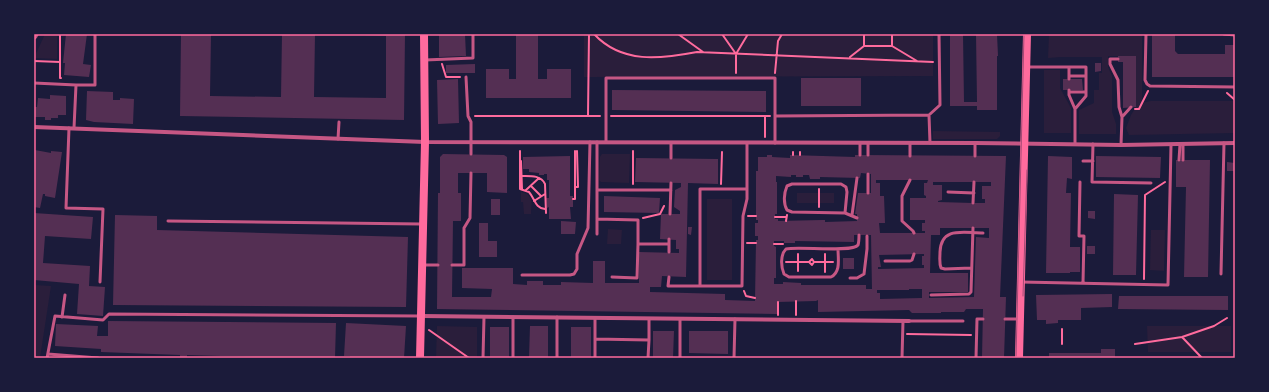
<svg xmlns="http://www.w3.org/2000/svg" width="1269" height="392" viewBox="0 0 1269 392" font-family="'Roboto Serif',serif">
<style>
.green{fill:#2a1e3b}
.building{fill:#542f53;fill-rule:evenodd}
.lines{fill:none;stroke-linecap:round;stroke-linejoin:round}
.path{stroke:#ff6b9d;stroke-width:2}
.service{stroke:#c65784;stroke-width:3}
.minor{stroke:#c65784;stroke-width:4}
.tertiary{stroke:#c65784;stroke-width:7}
.secondary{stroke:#ff6b9d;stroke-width:8}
.tram{stroke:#a44b75;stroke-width:1}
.neatline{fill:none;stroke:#ff6b9d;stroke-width:1.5}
</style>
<rect width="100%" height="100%" fill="#1b1b3a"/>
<path class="green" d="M45,34H57V59L34,58Z
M584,34H933V76L584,77Z
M1049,34H1142V103L1151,101H1235V133L1129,135L1126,128L1131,115L1136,107V56H1108V67L1112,76V112L1116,124V134H1079V110L1094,103V90H1099V73H1102V57H1061L1048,58Z
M1044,70H1060V88L1071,108V133H1044Z
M933,131L1000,132V136L997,139H933Z
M602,154H630L629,183L601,182L599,180L600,157Z
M521,192L527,194C534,200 531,206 531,214H524L523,202H521Z
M797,193H834V203H797Z
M707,199H732V280H707Z
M608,229L622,230L621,244H607Z
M1151,230H1165L1164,271L1150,270Z
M34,285L51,286L40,358H34Z
M437,326L477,327V358H436Z
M1147,326H1231V352H1148Z"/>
<path class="building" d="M66,34H87L83,64L91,65L89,77L64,75L65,63H63Z
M181,34H211L210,96L281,97L282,34H315L314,97L386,98V36L364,35V34H405L404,120L180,116Z
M439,34H465L466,56L439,57Z
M516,34H538V79H547V69H571V98H486V69H509V79H516Z
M950,34H963L964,102H977L976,34H997L998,56H997V110H977V106H950Z
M1152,34H1175V51L1178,54H1225V45H1235V77H1152Z
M1118,56H1136V107L1123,108V62H1118Z
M1095,63H1101V71L1095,72Z
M475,64V73H446V65Z
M801,78H861V106H801Z
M458,79L459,123L438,124L437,80Z
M1063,79H1082L1083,90H1063Z
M612,90L766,91V112L612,110Z
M87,91L113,92V100H120V98L134,99L133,124L94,122L86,120Z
M50,95L66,96V115H58V118H51V120H45V117H34V107H37L38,98L50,99Z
M35,150L51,153V151L62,152L55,198L45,196V194H43L40,208L34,207V158Z
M443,154L504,155L507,157V193L487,192V173H458V193H461V221H453L452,297H491L492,289L462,288V268H513V284L527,285V281H543V285H561V282L593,283V261H605V283H639V252L679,253V249H676V240L660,239L661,214H680V211L674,207L675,190L681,187V183L635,182L636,158L718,159V184L688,183L686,277L662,276L661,287H650V292L725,294V300L755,301L756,240H758V236H755V223H758V220H756V171H758V157H767V155H772V157L790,158V155L855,157V155H860L1006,156L1000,297H1006L1004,358H982L983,309H966L964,312H941V313H912L909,310L818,312V300L816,301L777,302V314L437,309L438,193H440V157ZM861,173L871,174V193H858L855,214H857V221L825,222V220H822L778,221V219H775V214H777V182H776V176L791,177V175H796V177H803V175H809L810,179H820V177L860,178ZM876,180H928L927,183H924V195L926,196V198H910V220H925V223H922V231H925V233H880L879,223H885L884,196H880V183H876ZM933,182H991V186H982V199H985V203H973L938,202V201L942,200V185H933ZM940,228H989V238L976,237L974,297L929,298V292H968V273H930L931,235H940ZM854,235H871L872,289H866V285H801V283L783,282V284H774V278H776V247L774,246V241H784V243H795V241L854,242ZM924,254V256H922V265H924V268L878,269V267H881L879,255ZM909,289H922V298L880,299V293H877V290H909Z
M570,156V196H573V207H570L571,219H549V207L547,208L546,198H549V180H547V174H544V175H539V173L529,172V169H523V157Z
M1048,156L1072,157V179L1067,178L1066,193H1071L1070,247H1080V272H1070V273H1046Z
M1096,156L1161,157L1160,178L1096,177Z
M1176,160H1210L1208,277H1184L1186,187H1176Z
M1227,162L1235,163V171H1227Z
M1114,194L1138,195L1136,275H1113Z
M604,196L660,198L659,213L604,212Z
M491,199H500V215H491Z
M1088,211H1095V219L1088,218Z
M34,213L93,217L91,239L45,236L43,263L90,266L89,286L105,287L103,316L77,314L79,284L34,280Z
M115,215L157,216V230L408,237L406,307L113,305Z
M561,221L576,222L575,234H561Z
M479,223H488V241H497V257H479Z
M688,227H692L691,235L688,234Z
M1087,246H1095V254H1087Z
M843,258H854V269H843Z
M1112,294V307L1081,308V320H1058V323L1046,324V320H1037L1036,295Z
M1119,296H1228V310L1118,309Z
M108,321L336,323L335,358H285L187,355V358H180V355L101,352V349L55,346L56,324L98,326L97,336H108Z
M346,323L406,326L404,358H350V356H344Z
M530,326H548V358H529Z
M490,327H509V358H490Z
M571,327H591V358H571Z
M653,331H674L673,358H653Z
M689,331H728V354L689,353Z
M1101,349H1115V358H1049V353H1101Z"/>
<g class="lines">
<path class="path" d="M594,34C622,64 660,59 697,52L933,62
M678,34L703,52
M722,34L736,54
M864,34V46H892V34
M892,46L917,61
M850,57L864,46
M34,61L60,62V78H61
M60,62V34
M442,64L446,77H460
M736,73V54L748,34
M775,73L778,41L782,34
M1227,93L1235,100
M1135,109H1139L1148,91
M588,115L589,34
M475,116H600
M611,116H770
M765,116V137
M520,151V189L529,192C535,199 535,208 545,209
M800,152V155
M793,155V152
M521,161L522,189
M522,176C530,176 541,175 545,184L546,213
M633,184V151
M721,184L722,152
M531,186L541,196
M575,187H578L577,151
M526,190L539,178
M573,199H575V151
M534,201L545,194
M819,207V189
M748,216H756
M775,217H786
M643,218L660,214L664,206
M786,221L787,215
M747,243H756
M774,244H783
M786,262H809L812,259L814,262L812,265L809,262
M814,262H833
M798,271V254
M825,272V254
M1144,279L1145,195L1165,182
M744,291L746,296L755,298
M778,315V302
M796,315V301
M429,330L469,358
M907,334L971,335
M1182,337L1202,358
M1062,344V329
M1135,344L1182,337L1214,326L1227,318"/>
<path class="service" d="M1146,34L1145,80L1147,84L1150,86L1235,87
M1224,34L1235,35
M1118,59H1110V64L1118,80L1119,107L1122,117L1121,145
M425,60L473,58V34
M1027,67H1086V96L1075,109
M1069,67V79
M1069,76H1086
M466,77L468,116L471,122V154
M34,83L76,85L74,128
M76,85H95V34
M1069,90V95L1075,109V144
M1069,92H1086
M929,115L940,105L939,34
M775,116L929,115L930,143
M1122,117L1131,107
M69,128L66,208L103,209L100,282
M338,139L339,122
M606,142V78H775V143
M860,143V155
M975,143V156
M1093,144L1092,182L1151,183
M868,155V143
M910,156V143
M671,158V143
M1179,160L1180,144
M1183,160V144
M1083,161H1093
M910,180L902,196V221L913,231L914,233
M1080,182L1079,236H1084L1083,283
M747,189V199L743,216L742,286H700V189H747V143
M597,190H671
M948,192L974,193
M868,193V174
M973,203L974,182
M845,213L847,192L846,187L841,184H792L787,186C784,193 783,203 787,210L792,212L845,213L857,218
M670,214L671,183
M852,215L857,178
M597,219L638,220V244H669
M168,221L421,224
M597,234V142
M838,249C838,259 841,272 831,277H789L784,274C781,267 780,255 786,249C798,246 852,253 858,245C859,242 859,238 859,235
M669,252V239
M885,261H910L912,260L914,254
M422,265H438
M452,265H464V228L470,218L471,173
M971,268L945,269L941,268C939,263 940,257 940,252C941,226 964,233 983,233
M1221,274L1224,143
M522,275H570L574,274L577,269V254L588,228L590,142
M612,277L637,278L638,244
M669,277L668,286H700
M850,278H857L864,274L867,249V236
M1021,282L1168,285L1171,145
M931,295L969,294L971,292L973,228
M62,317L65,295
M595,318V358
M680,319V358
M1005,319H1020
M909,321H963
M595,339L649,340V319
M48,354L98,358
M47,358L55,316L103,320L109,314L419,316
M483,358L484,317
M513,358V317
M557,358V317
M648,358L649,340
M734,358L735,319
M902,358L903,321
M976,358L977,319H983"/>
<path class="minor" d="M34,127L425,142L975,143L1121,145L1235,143
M421,316L909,321"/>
<path class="tertiary" d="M34,36L35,34"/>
<path class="secondary" d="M420,358L425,142L424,34
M1019,358L1027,34"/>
<path class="tram" d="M1023,296L1027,170
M1016,358L1024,34"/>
</g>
<rect width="1269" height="392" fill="none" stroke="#1b1b3a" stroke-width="70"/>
<rect x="35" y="35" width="1199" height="322" class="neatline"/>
</svg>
